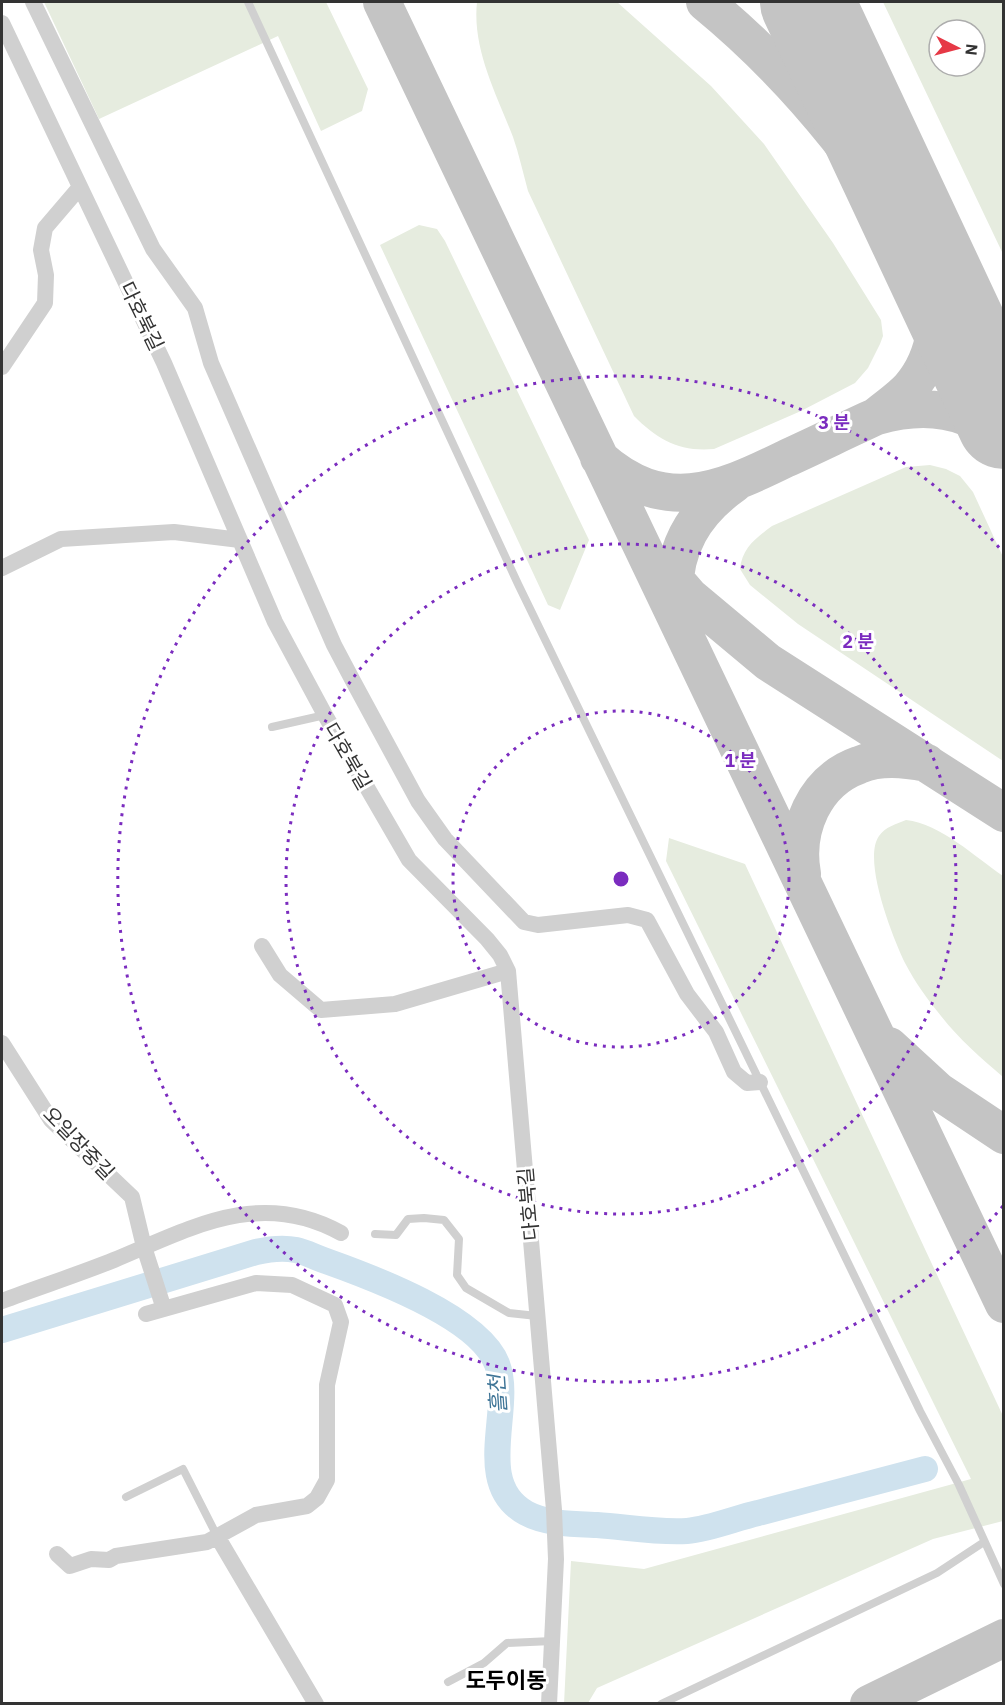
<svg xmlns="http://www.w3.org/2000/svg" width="1005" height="1705" viewBox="0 0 1005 1705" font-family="'IBM Plex Sans','Noto Sans KR',sans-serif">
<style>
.green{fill:#e6ecdf;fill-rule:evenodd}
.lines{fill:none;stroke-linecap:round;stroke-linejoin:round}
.river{stroke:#cfe2ee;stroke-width:26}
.taxiway{stroke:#c4c4c4;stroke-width:38}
.runway{stroke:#c4c4c4;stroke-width:94}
.lane{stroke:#d0d0d0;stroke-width:8}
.street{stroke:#d0d0d0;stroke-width:16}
.ring{fill:none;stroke:#7b2cbf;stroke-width:3;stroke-dasharray:3 6}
.labels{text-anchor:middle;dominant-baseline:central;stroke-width:6;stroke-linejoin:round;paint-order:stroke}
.street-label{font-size:20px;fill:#333;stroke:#fff}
.water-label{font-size:21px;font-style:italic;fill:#3f7597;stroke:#fff}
.quarter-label{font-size:22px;font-weight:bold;fill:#000;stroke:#fff}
.centre{fill:#7b2cbf;stroke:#fff;stroke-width:3}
.ring-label{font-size:18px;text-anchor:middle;font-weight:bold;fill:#7b2cbf;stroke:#fff;stroke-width:6;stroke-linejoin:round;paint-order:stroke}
</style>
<rect width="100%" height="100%" fill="#fff"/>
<path class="green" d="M44,2H326L368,89L362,111L321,131L278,36L99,119Z
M477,2H617L711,86L764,144L833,243L881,320L883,336L880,344L868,368L855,383L801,411L714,449C679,452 658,440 634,416L528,191C523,173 519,154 513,137C496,93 472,49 477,2Z
M883,2H1003V254ZM939,30H975V66H939Z
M419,225L437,229L445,241L589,540L560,610L548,605L380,245Z
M930,465L946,469L960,476L973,492L1003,557V761L798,624L750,585L740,569C742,548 756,538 772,526L906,467Z
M906,820C941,824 975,857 1003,876V1077C981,1058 959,1039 941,1016C927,999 915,982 905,963C893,938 862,860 879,836C885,827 896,824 906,820Z
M669,838L745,864L1003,1416V1521L933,1539L597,1688L588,1703L564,1704L571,1561L644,1569L971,1479L666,861Z"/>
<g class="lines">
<path class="river" d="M2,1330L256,1252C269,1249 282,1247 296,1250C306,1252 316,1258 326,1261C371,1277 479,1317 497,1364C514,1408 472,1483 526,1513C546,1524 574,1524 597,1525C626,1527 658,1533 687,1531C710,1529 736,1518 758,1513C814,1498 869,1484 925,1469"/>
<path class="taxiway" d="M382,2L1004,1304
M705,2C805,84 878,182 943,293
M878,415C889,406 901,398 910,388C937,357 944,307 929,270
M599,458C663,515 718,492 785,459C816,445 846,430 877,416C922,403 968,407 1004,441
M664,567L689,596L768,662L1004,813
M674,597C673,548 694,512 734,484
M802,874C794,830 814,781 859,765C881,756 904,759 927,763
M889,1046L938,1091L1004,1135
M869,1704L1004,1638"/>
<path class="runway" d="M807,2L1004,422"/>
<path class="lane" d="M248,2L518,584L920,1411L959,1485L1004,1584
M272,727L325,715
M375,1234L396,1235L408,1219L424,1218L444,1220L459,1239L457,1275L466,1288L509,1313L537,1316
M126,1497L183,1469L217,1536
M448,1682L484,1663L507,1643L552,1641
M661,1704L937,1573L984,1542"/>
<path class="street" d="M33,2L153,249L195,308L211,363L334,645L353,681L418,801L445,839L524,922L538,925L628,915L647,920L687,994L716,1032L734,1072L747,1083L760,1082
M2,23L164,363L275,622L325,715L409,860L487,939L500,955L508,971L554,1510L556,1559L549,1704
M2,367L45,303L46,275L41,250L45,228L80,187
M2,568L61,539L174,532L240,540
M262,946L280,975L321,1010L395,1004L508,971
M2,1043L51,1120L132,1197L144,1247L164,1309
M2,1301C39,1287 77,1275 114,1260C191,1228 260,1188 341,1233
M217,1536L316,1704
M57,1554L70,1566L91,1559L109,1560L116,1556L207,1542L256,1515L307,1506L317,1498L327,1480V1385L341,1322L335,1305L292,1285L256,1283L146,1314"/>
</g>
<g class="ring">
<circle cx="621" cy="879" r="168"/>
<circle cx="621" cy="879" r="335"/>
<path d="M1003 1206A503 503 0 1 1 1003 552"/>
</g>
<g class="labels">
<g class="street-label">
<text transform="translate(142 316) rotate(64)">다호북길</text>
<text transform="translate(348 756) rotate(60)">다호북길</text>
<text transform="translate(79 1143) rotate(46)">오일장중길</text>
<text transform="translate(528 1204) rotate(-95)">다호북길</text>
</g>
<g class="water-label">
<text transform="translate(497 1394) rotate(-94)">흘천</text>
</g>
<g class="quarter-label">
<text x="506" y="1679">도두이동</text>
</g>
</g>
<circle cx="621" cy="879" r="9" class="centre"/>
<g class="ring-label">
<text x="834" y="429">3 분</text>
<text x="858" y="648">2 분</text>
<text x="740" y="767">1 분</text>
</g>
<rect width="1005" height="1705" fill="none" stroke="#333333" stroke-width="6"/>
<g transform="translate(957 48) rotate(96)"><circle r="28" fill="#ffffff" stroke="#adadad" stroke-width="1.5"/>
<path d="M0-4.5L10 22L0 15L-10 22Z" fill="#e63946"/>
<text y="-9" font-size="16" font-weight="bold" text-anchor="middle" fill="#333333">N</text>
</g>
</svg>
